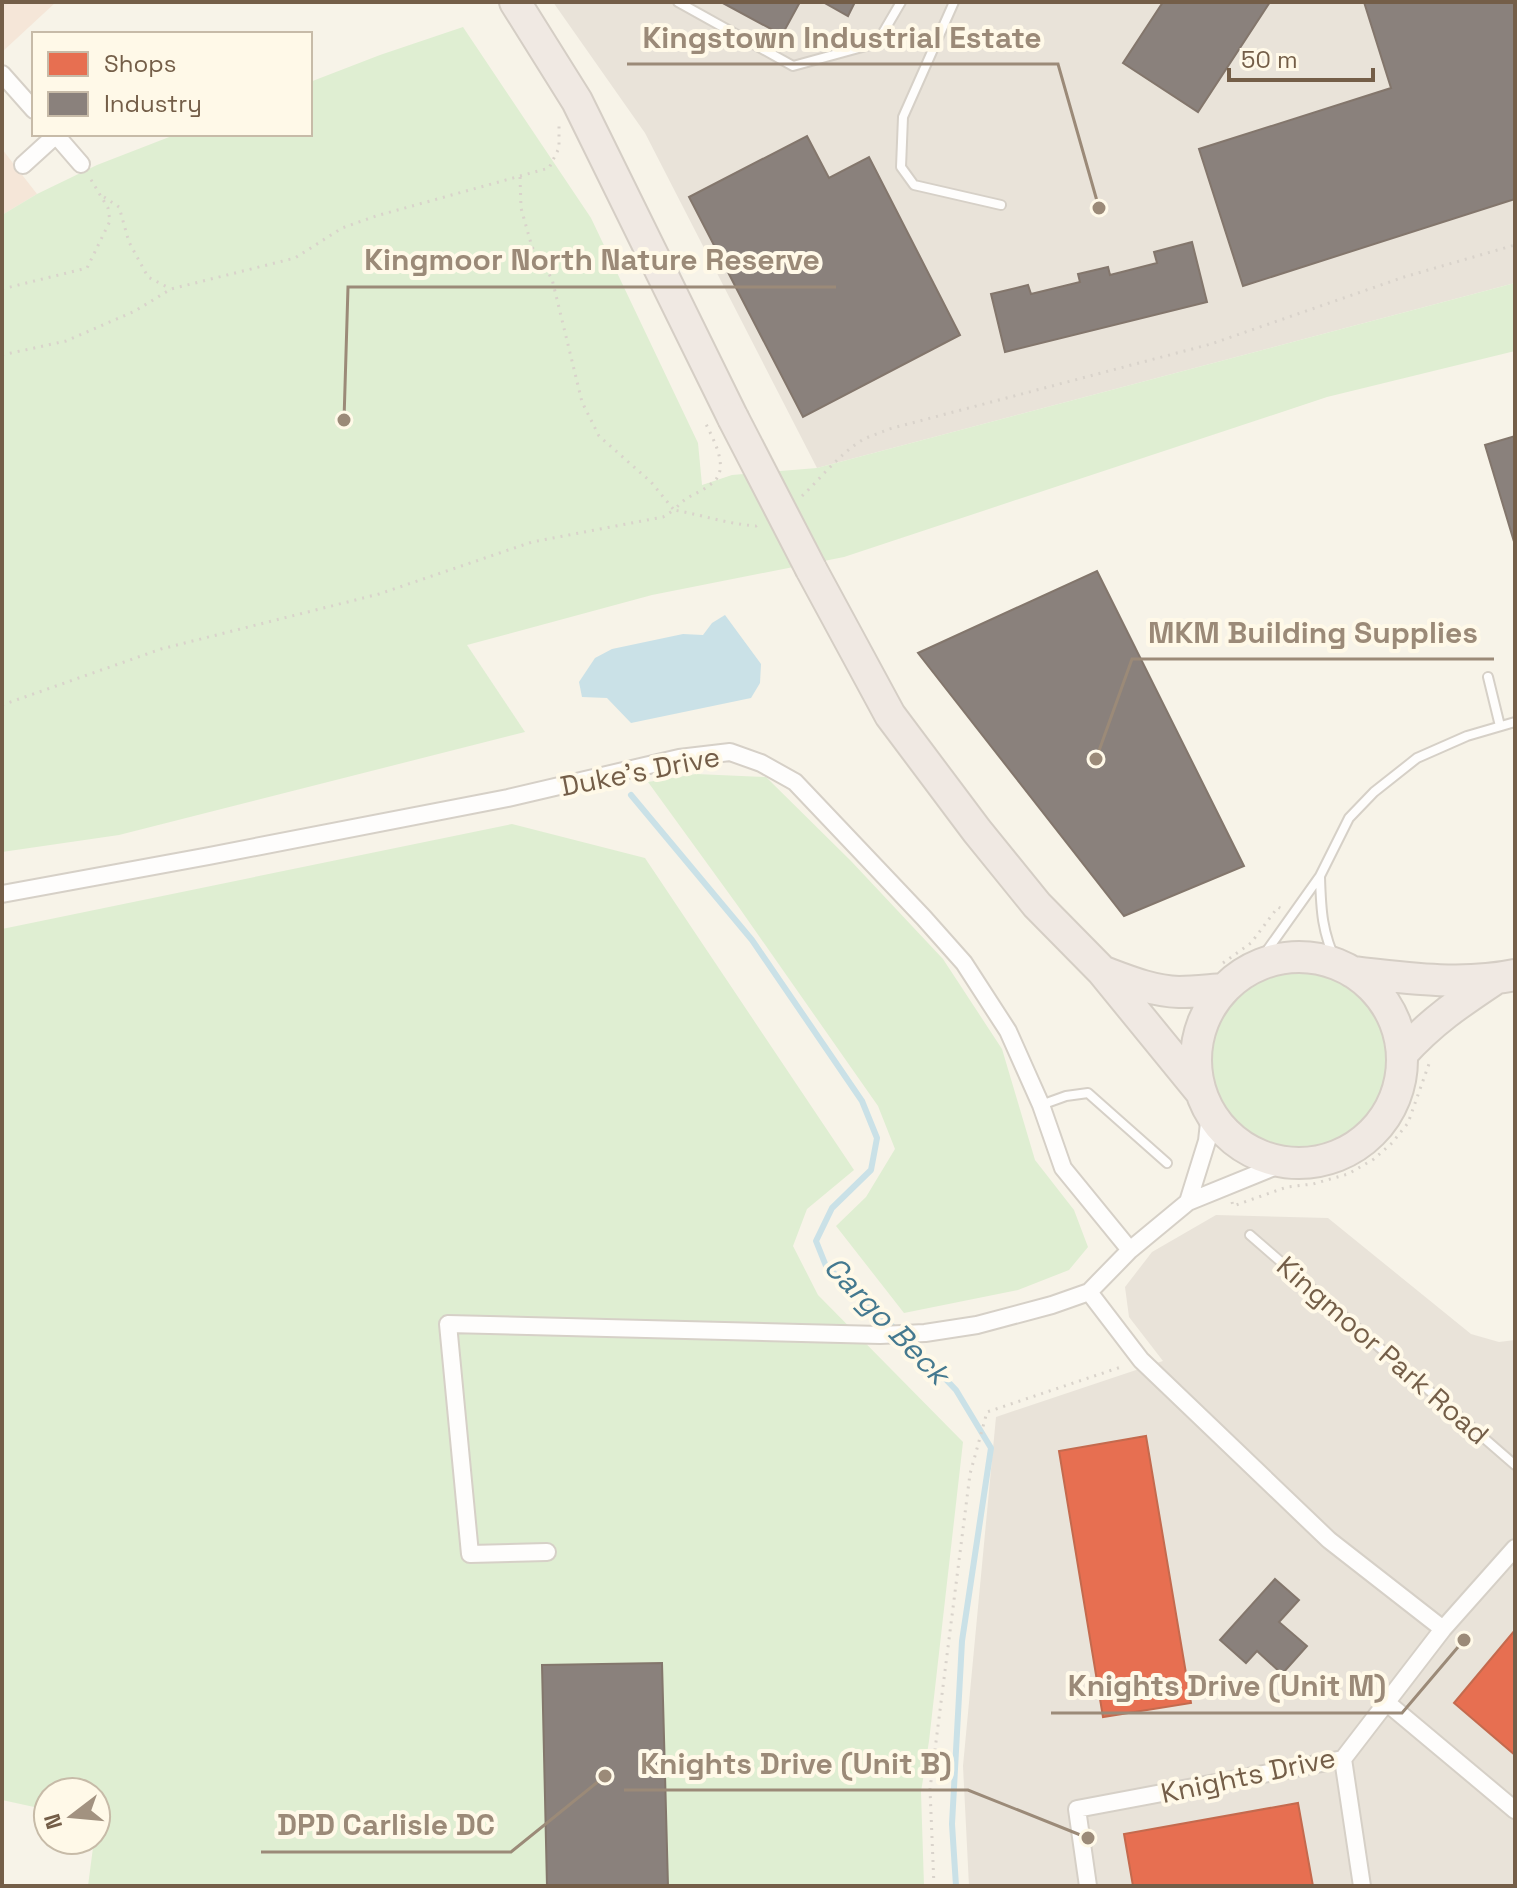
<svg xmlns="http://www.w3.org/2000/svg" width="1517" height="1888" viewBox="0 0 1517 1888" font-family="'Space Grotesk',sans-serif">
<style>
.commercial{fill:#f5e6d8}
.industrial{fill:#e9e3d9}
.green{fill:#dfeed2}
.water{fill:#cae1e7}
.shops{fill:#e76f51;stroke:#c46a4e;stroke-width:2}
.industry{fill:#8a817c;stroke:#83766c;stroke-width:2}
.lines{fill:none;stroke-linecap:round;stroke-linejoin:round}
.stream{stroke:#cae1e7;stroke-width:6}
.lane-casing{stroke:#d6d0c7;stroke-width:12}
.street-casing{stroke:#d6d0c7;stroke-width:20}
.highway-casing{stroke:#d5cec5;stroke-width:34}
.path{stroke:#d9d3cb;stroke-width:3;stroke-dasharray:2 6;stroke-linecap:butt}
.lane{stroke:#fefdfc;stroke-width:8}
.street{stroke:#fefdfc;stroke-width:16}
.highway{stroke:#f0e9e3;stroke-width:30}
.highway-bridge-casing{stroke:#d5cec5;stroke-width:34;stroke-linecap:butt}
.highway-bridge{stroke:#f0e9e3;stroke-width:30}
.labels{text-anchor:middle;dominant-baseline:central;stroke-width:8;stroke-linejoin:round;paint-order:stroke}
.street-label{font-size:28px;fill:#745e48;stroke:#fff9e8}
.water-label{font-size:30px;font-style:italic;fill:#44798f;stroke:#fff9e8}
.leader{fill:none;stroke:#9b8a78;stroke-width:3}
.callout-dot{fill:#9b8a78;stroke:#fff9e8;stroke-width:3}
.callout-label{font-size:30px;text-anchor:middle;font-weight:bold;fill:#9b8a78;stroke:#fff9e8;stroke-width:8;stroke-linejoin:round;paint-order:stroke}
</style>
<rect width="100%" height="100%" fill="#f7f3e8"/>
<path class="commercial" d="M2,2H56L2,52Z
M2,149L37,194L2,215Z"/>
<path class="industrial" d="M553,2H1515V283L817,468L645,133Z
M1216,1215L1328,1218L1471,1334L1499,1342L1515,1340V1886H969L963,1766L996,1417L1163,1361L1129,1317L1125,1287L1152,1252Z"/>
<path class="green" d="M463,27L591,218L698,443L702,485L732,475L817,468L1515,283V351L1327,397L844,557L652,595L467,645L525,732L119,835L2,852V215L37,194L97,165L177,134H310V82L380,55Z
M696,774L766,777L851,861L943,959L1002,1049L1035,1160L1074,1210L1088,1247L1069,1270L1018,1290L904,1313L836,1226L866,1197L895,1149L878,1106L738,906L648,782Z
M512,824L645,858L854,1170L807,1209L793,1246L818,1295L963,1442L929,1741L921,1792L924,1886H88L94,1840H96V1792H48V1810L2,1800V929Z
M1211 1059a88 88 0 1 1 176 0a88 88 0 1 1-176 0Z"/>
<path class="water" d="M725,615L761,664L760,683L751,698L631,723L607,698L582,697L579,682L595,658L612,649L683,634L703,635L712,623Z"/>
<path class="shops" d="M1146,1436L1191,1703L1103,1717L1059,1451Z
M1515,1630V1755L1454,1703Z
M1298,1803L1313,1886H1133L1124,1834Z"/>
<path class="industry" d="M721,2H800L782,35Z
M823,2H855L848,16Z
M1163,2H1270L1198,112L1123,63Z
M1364,2H1513L1515,7V199L1243,286L1199,149L1391,88Z
M807,136L829,178L869,157L960,335L803,417L689,197Z
M1192,242L1207,302L1005,352L991,294L1028,285L1031,294L1080,282L1078,274L1108,267L1110,275L1157,263L1154,252Z
M1515,436V545L1485,445Z
M1097,571L1244,866L1124,916L918,653Z
M1275,1579L1299,1600L1279,1622L1307,1646L1282,1674L1257,1651L1246,1663L1220,1640Z
M662,1663L668,1886H547L542,1665Z"/>
<g class="lines">
<path class="stream" d="M631,795L752,940L862,1101L877,1138L871,1170L832,1208L816,1241L826,1266L913,1345L956,1390L991,1448L962,1641L952,1824L956,1886"/>
<g class="lane-casing">
<path id="lane" d="M678,2L793,66L877,43L901,2
M954,2L903,117L901,167L914,185L1001,205
M1488,677L1500,726
M1320,877C1321,911 1322,932 1337,964
M1256,966L1320,876L1349,818L1374,792L1417,758L1467,736L1515,722
M1041,1105L1066,1096L1088,1093L1167,1163
M1250,1235L1515,1465"/>
</g>
<g class="street-casing">
<path id="street" d="M2,74L34,110
M55,134L81,164
M23,165L56,135
M2,894L209,856L508,798L679,758L730,752L761,763L795,782L924,918L964,963L1008,1031L1041,1105L1063,1168L1130,1250
M1188,1202L1207,1141L1210,1113
M1089,1292L1141,1360L1329,1540L1443,1629
M547,1552L470,1554L448,1324L880,1335L925,1333L977,1325L1052,1305L1089,1292L1130,1250L1188,1202L1284,1163
M1386,1702L1515,1810
M1343,1759L1362,1886
M1088,1886L1077,1809L1343,1759L1443,1629L1515,1548"/>
</g>
<g class="highway-casing">
<path id="highway" d="M515,2L577,101L733,418
M811,569L890,715L977,831L1037,905L1102,971L1200,1091
M1196 1060a103 103 0 1 1 206 0a103 103 0 1 1-206 0Z
M1104,972C1128,981 1152,991 1179,992C1194,992 1209,990 1224,989
M1352,972C1405,978 1462,986 1515,975
M1402,1054C1432,1021 1459,1003 1495,979"/>
</g>
<path class="path" d="M520,177L521,208L532,247L552,279L582,402L599,436L651,482L674,510C689,493 696,496 711,484C731,470 714,441 706,424
M104,197L119,207L129,242L148,277L171,289
M2,289L87,268L110,221L108,208L90,178
M2,355L66,341L135,311L171,289L295,258L342,228L376,216L549,168L559,148V121
M802,496C822,477 840,453 864,439C872,435 881,433 889,429L1211,344L1404,277L1515,245
M2,705L161,649L379,594L532,542L663,517L674,510C702,515 728,524 756,526L759,524
M1223,963L1251,943L1278,907L1282,909
M1232,1202L1233,1206L1287,1187L1313,1184L1348,1174L1374,1159L1392,1143L1408,1123L1430,1061
M934,1886L930,1789L970,1474L987,1412L1124,1366"/>
<use href="#lane" class="lane"/>
<use href="#street" class="street"/>
<use href="#highway" class="highway"/>
<g class="highway-bridge-casing">
<path id="highway-bridge" d="M733,418L811,569"/>
</g>
<use href="#highway-bridge" class="highway-bridge"/>
</g>
<g class="labels">
<g class="street-label">
<text transform="translate(640 771) rotate(-11)">Duke's Drive</text>
<text transform="translate(1383 1350) rotate(41)">Kingmoor Park Road</text>
<text transform="translate(1248 1775) rotate(-12)">Knights Drive</text>
</g>
<g class="water-label">
<text transform="translate(887 1320) rotate(46)">Cargo Beck</text>
</g>
</g>
<path class="leader" d="M1099 208L1058 64H627M344 420L348 287H836M1096 759L1132 659H1494M1464 1640L1402 1713H1051M1088 1838L968 1790H624M605 1776L511 1852H261"/>
<g class="callout-dot">
<circle cx="1099" cy="208" r="8"/>
<circle cx="344" cy="420" r="8"/>
<circle cx="1096" cy="759" r="8"/>
<circle cx="1464" cy="1640" r="8"/>
<circle cx="1088" cy="1838" r="8"/>
<circle cx="605" cy="1776" r="8"/>
</g>
<g class="callout-label">
<text x="842" y="48">Kingstown Industrial Estate</text>
<text x="592" y="270">Kingmoor North Nature Reserve</text>
<text x="1313" y="643">MKM Building Supplies</text>
<text x="1227" y="1696">Knights Drive (Unit M)</text>
<text x="796" y="1774">Knights Drive (Unit B)</text>
<text x="386" y="1835">DPD Carlisle DC</text>
</g>
<rect width="1517" height="1888" fill="none" stroke="#745e48" stroke-width="8"/>
<rect x="32" y="32" width="280" height="104" fill="#fff9e8" stroke="#c7bba8" stroke-width="2"/>
<rect x="48" y="52" width="40" height="24" fill="#e76f51" stroke="#c7bba8" stroke-width="2"/>
<text x="104" y="72" font-size="24" fill="#745e48">Shops</text>
<rect x="48" y="92" width="40" height="24" fill="#8a817c" stroke="#c7bba8" stroke-width="2"/>
<text x="104" y="112" font-size="24" fill="#745e48">Industry</text>
<g transform="translate(72 1816) rotate(254)"><circle r="38" fill="#fff9e8" stroke="#c7bba8" stroke-width="2"/>
<path d="M0-6L14 30L0 20L-14 30Z" fill="#a29280"/>
<text y="-12" font-size="22" font-weight="bold" text-anchor="middle" fill="#745e48">N</text>
</g>
<path d="M1229 68v12h144v-12" fill="none" stroke="#745e48" stroke-width="4"/>
<text x="1241" y="68" font-size="24" fill="#745e48" stroke="#fff9e8" stroke-width="6" paint-order="stroke">50 m</text>
</svg>
